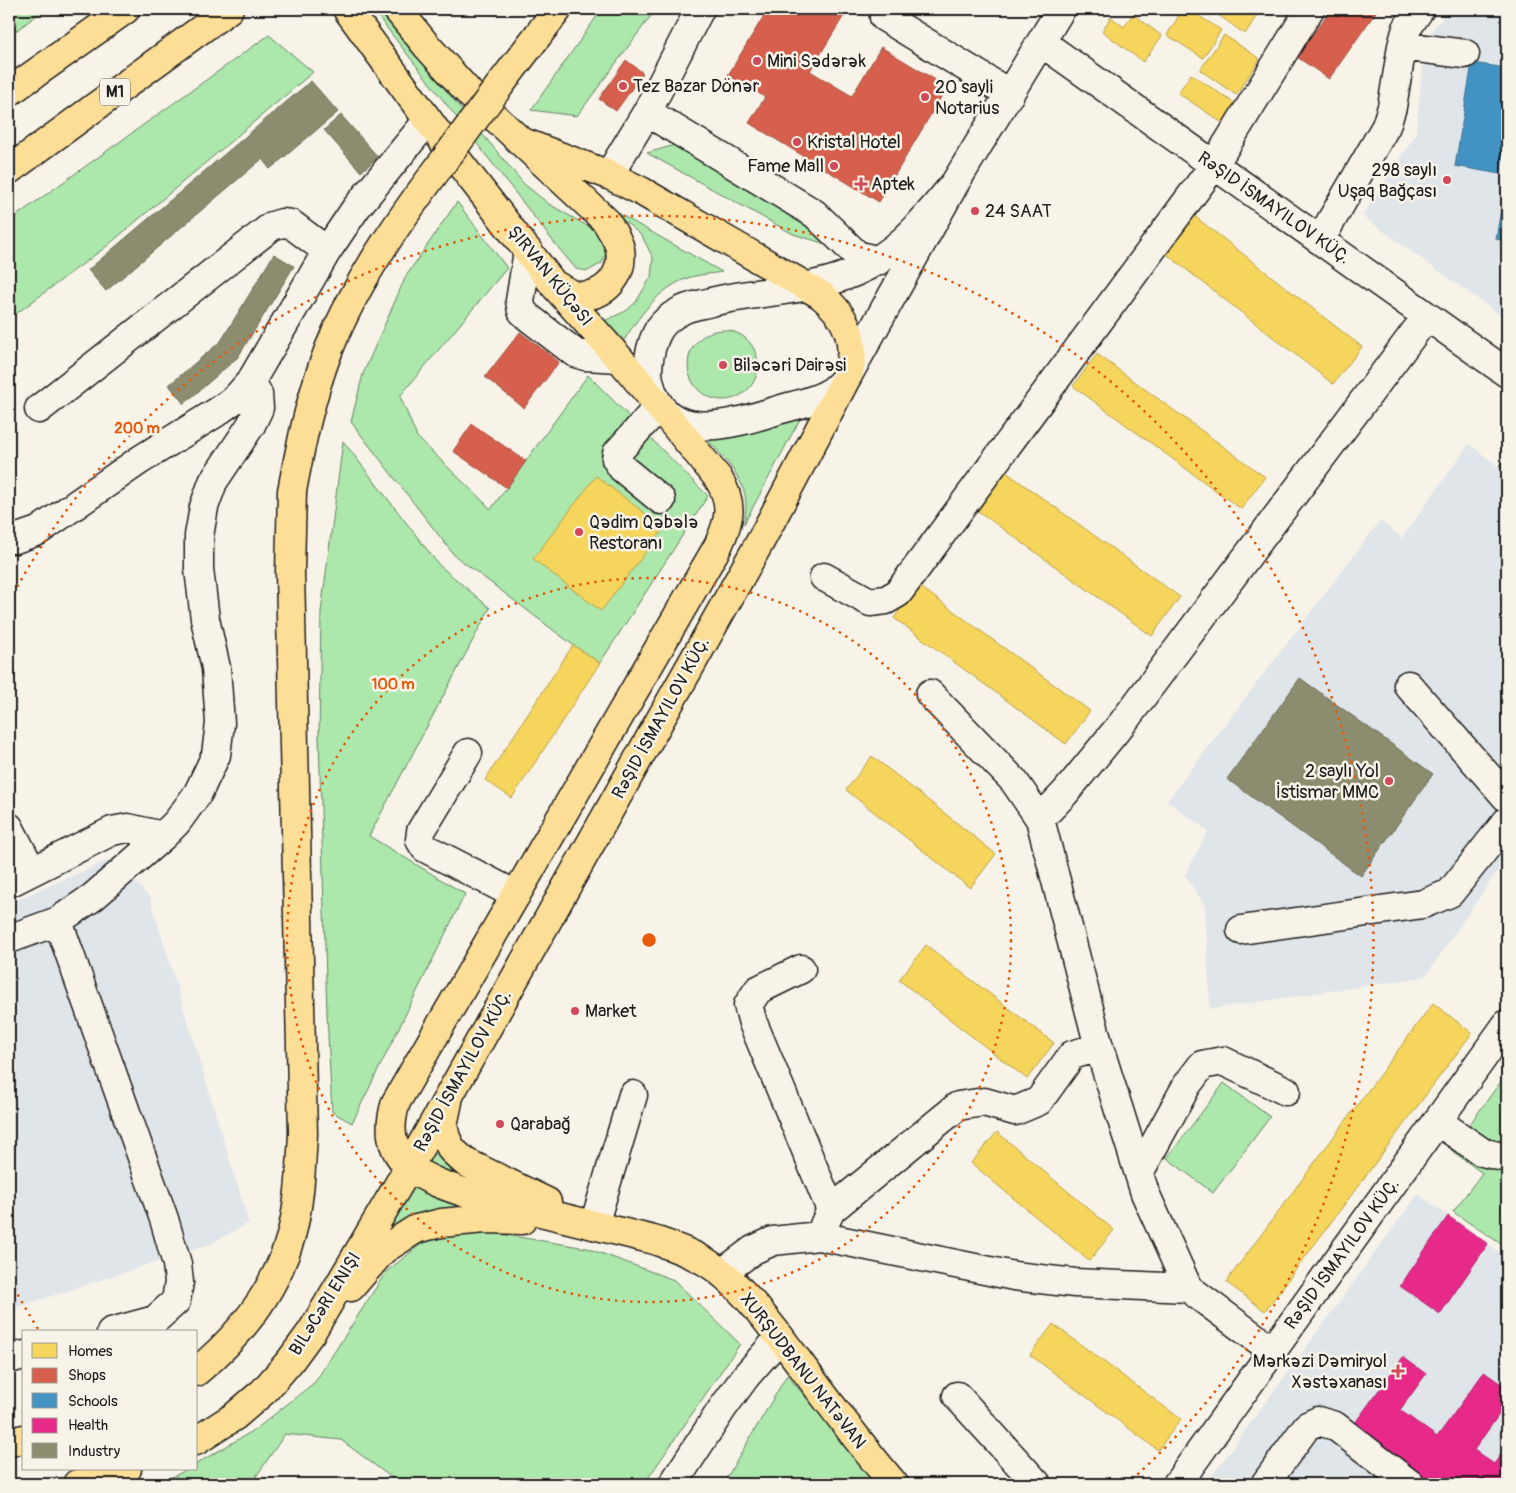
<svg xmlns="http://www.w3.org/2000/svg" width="1516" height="1493" viewBox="0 0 1516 1493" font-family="Pangolin,sans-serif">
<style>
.built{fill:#e0e5ea}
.green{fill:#ace7ac;stroke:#648264}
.homes{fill:#f6d55c;stroke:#b59e49}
.shops{fill:#d6604d;stroke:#9e4c3e}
.schools{fill:#4393c3;stroke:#376f91}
.health{fill:#e7298a;stroke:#aa2569}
.industry{fill:#8c8c6e;stroke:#6a6a55}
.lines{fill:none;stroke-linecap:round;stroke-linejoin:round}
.minor-casing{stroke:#1c1c1c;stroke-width:31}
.major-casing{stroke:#1c1c1c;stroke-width:31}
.highway-casing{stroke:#1c1c1c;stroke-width:31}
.minor{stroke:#f7f3e8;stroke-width:28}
.major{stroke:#fdde96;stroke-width:28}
.highway{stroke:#fdde96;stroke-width:28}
.highway-bridge-casing{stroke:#1c1c1c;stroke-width:31;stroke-linecap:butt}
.highway-bridge{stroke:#fdde96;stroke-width:28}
.ring{fill:none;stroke:#e8590c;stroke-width:2.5;stroke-dasharray:2.5 5}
.poi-dot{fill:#d1495b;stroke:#f7f3e8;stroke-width:2}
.labels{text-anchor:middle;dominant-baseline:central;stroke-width:5;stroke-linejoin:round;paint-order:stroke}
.shield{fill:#f7f3e8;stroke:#5e5c59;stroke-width:1}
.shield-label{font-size:16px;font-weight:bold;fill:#1c1c1c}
.poi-label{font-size:18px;fill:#1c1c1c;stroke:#f7f3e8;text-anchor:start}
.street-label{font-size:18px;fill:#1c1c1c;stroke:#f7f3e8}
.centre{fill:#e8590c;stroke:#f7f3e8;stroke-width:2.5}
.ring-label{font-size:15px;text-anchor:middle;font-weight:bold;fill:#e8590c;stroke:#f7f3e8;stroke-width:5;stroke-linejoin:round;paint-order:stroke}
</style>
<rect width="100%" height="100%" fill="#f7f3e8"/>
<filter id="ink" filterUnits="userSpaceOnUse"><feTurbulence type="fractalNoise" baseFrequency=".02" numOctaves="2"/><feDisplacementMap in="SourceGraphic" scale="10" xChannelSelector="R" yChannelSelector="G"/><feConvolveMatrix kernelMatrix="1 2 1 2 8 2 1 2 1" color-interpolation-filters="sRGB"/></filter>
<g filter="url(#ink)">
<path class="built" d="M1450,9H1507V320L1362,216L1416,134L1425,39Z
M1469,444L1507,473V857L1425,977L1210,1009L1205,906L1185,875L1208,831L1167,801L1380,521L1402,538Z
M114,858L150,898L249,1223L208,1245L9,1310V903Z
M1418,1194L1507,1258V1484H1206Z"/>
<path class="green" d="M9,9H45L9,36Z
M372,9H378L524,184L549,204L596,231L604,239L607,250L602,263L588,271L576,269L556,245Z
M602,9H656L577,116L531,110Z
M269,35L313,72L107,246L9,319V221Z
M675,145L804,217L829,245L793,234L647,153Z
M457,202L507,268L400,396L417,437L491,509L588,375L708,496L600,663L573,645L454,555L351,422L363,374L406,276Z
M609,208L722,272C712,274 701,274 691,277C658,287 638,318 621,345L604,321L626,311L636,302L651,277L653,258L642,236Z
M688 365a35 35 0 1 1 70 0a35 35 0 1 1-70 0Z
M801,417L744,524C745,518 746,511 746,505C746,477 720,455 704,435L718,439L731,438Z
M343,441L439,565L490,608L369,836L465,894L352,1123L332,1112L327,1015L319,737L321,612Z
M1507,1073V1248L1453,1212L1482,1173L1451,1150Z
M1224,1083L1270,1117L1213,1193L1167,1158Z
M434,1147L440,1157L449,1166L527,1203L425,1164Z
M410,1187L478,1208L378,1240Z
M468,1229L587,1248L674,1280L740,1344L644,1484H400L341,1440L285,1434L251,1484H146L175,1476L187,1469H196V1464L256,1429L315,1382L386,1272L421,1244Z
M787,1375L879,1484H723Z"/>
<path class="homes" d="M1183,9H1188L1221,30L1203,58L1167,35Z
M1210,9H1261L1245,34Z
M1133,14L1162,36L1143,62L1102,31L1111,17L1124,27Z
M1224,35L1260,59L1236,95L1200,70Z
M1191,74L1237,105L1224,124L1178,93Z
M1193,215L1362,347L1333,384L1164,252Z
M1097,354L1265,477L1241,509L1073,386Z
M1006,472L1180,597L1152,636L978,511Z
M596,476L664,528L601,611L533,559Z
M918,585L1090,711L1066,744L894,618Z
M573,645L600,663L512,798L485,780Z
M872,756L996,854L970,888L846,790Z
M926,945L1054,1043L1027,1079L899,980Z
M1433,1003L1472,1033L1265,1311L1226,1282Z
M997,1132L1114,1230L1089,1261L971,1163Z
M1053,1324L1181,1419L1158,1450L1030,1355Z"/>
<path class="shops" d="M768,9H848L810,71L852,96L881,47L947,87L879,202L749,123L765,97L728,75Z
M1331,9H1378L1329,79L1297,57Z
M626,60L643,73L616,111L599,99Z
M520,332L559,362L524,408L485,377Z
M472,424L526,461L507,488L453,451Z"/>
<path class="schools" d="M1472,63L1507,68V129L1500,174L1455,166Z
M1501,209L1507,210V241L1496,239Z"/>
<path class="health" d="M1448,1216L1488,1244L1440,1314L1400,1286Z
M1403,1357L1426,1374L1400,1410L1437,1437L1484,1372L1507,1388V1403L1474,1450L1494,1464L1507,1446V1484H1430L1352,1427Z"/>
<path class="industry" d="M311,81L338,112L270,169L262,159L106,291L88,270Z
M341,115L378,157L361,172L324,130Z
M274,254L294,266L238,357L184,404L169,385L221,341Z
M1507,455V473L1499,466Z
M1300,678L1433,774L1361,876L1227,779Z"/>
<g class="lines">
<g class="minor-casing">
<path id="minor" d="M884,17L1010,94
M1041,42L1507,373
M1402,46L1465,54
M647,112L815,214L857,255L878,261
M609,175L647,112L700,9
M955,183C924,220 901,252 855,272C810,292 759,290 711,302C701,305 688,306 679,312C671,316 664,322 659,329C651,343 646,365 649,380C663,446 730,425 775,411C793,405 816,402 832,391C838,387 843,381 848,375L955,183L1061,9
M1320,240L1386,126L1392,107L1402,46L1407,28L1420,9
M528,251L520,301L522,311L528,317L575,353L585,356L619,358
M659,406L617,453L616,459L622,468L661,500
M39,409L272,226L282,223L291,224L327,251
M9,539H15L38,531L140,460L217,412L235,399L251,381L327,251L356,208L428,120
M824,577L870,602L886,600L898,593L1214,165L1310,9
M1408,685L1507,798
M930,694L1014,781L1040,819L1099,1047L1145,1193L1188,1288L1272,1350
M468,753L421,831L420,840L425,848L516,895
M1040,819L1065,793L1124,721L1427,316
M9,827L32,871
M9,883L112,831L128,828L163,836
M58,921L164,1219L177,1264L179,1282L176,1301L155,1320L111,1332
M1241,930L1423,904L1450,893L1507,821
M9,939L58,921L93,897L163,836L177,822L198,793L216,755L220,723L216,668L205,619L199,569V536L204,507L213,482L251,425L259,408L258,394L251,381
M801,969L758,990L748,1005L753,1023L831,1210L824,1225
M1437,1121L1482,1152L1507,1158
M1139,1173L1187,1085L1202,1065L1223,1061L1286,1091
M831,1210L958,1106L984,1102L1015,1111L1039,1101L1072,1055L1099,1047
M594,1225L633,1095
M722,1273L753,1250L773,1241L819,1236L1014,1276L1075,1283L1188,1288
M9,1359L24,1355
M957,1396L1037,1484
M673,1484L722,1409L746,1376L780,1337
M1177,1484L1507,1024
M1265,1484L1307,1426L1318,1421L1335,1426L1410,1484"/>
</g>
<g class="major-casing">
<path id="major" d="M347,9L455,157L554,285L625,365L718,478C734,504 730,520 718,546L396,1102C376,1165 426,1180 475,1196L654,1240C672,1246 689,1252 706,1262C738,1281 769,1323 792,1353C825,1397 858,1442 894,1484
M397,9L426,45L472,96L606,221C611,230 618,239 620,249C624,274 607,296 580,296C572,296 563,289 555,285
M448,1102L443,1125L446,1138L452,1150L465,1162L547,1202
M351,1287L383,1250L416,1229L441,1223L485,1219L522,1220
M196,1441L235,1416L264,1391L290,1361L312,1331L409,1167L760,542L848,375C858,341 847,317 821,295L641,191L609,175L520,141
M77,1484L127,1469"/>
</g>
<g class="highway-casing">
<path id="highway" d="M538,35L558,9
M9,92L126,9
M9,170L229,9
M196,1372C240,1336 275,1292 291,1236C300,1203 301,1168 303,1134L290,572L292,491
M9,1442L24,1439"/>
</g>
<use href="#minor" class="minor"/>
<use href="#major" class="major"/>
<use href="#highway" class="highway"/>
<g class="highway-bridge-casing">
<path id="highway-bridge" d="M292,491C301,443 311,395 329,349C358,276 405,212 452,150C480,111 509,73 538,35"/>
</g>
<use href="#highway-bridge" class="highway-bridge"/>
</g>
</g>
<g class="ring">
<circle cx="649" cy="940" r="362"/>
<path d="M38 1329A724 724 0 0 1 10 1280M10 600A724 724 0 1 1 1129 1482"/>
</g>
<g class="poi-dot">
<circle cx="757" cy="61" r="5"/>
<circle cx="623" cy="86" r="5"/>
<circle cx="925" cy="97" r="5"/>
<circle cx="797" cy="142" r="5"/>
<circle cx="834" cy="166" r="5"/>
<circle cx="1447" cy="180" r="5"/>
<path d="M858.5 176.5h5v5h5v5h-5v5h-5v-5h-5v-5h5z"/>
<circle cx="975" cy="211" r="5"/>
<circle cx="723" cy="365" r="5"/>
<circle cx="579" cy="532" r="5"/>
<circle cx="1389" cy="781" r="5"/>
<circle cx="575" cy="1011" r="5"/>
<circle cx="500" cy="1124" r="5"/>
<path d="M1395.5 1363.5h5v5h5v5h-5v5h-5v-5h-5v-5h5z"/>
</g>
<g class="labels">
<rect class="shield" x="100" y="78.5" width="30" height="27" rx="4"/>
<g class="shield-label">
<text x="115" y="92">M1</text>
</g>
<g class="poi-label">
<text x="767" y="61">Mini Sədərək</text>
<text x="633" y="86">Tez Bazar Dönər</text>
<text x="935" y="87">20 sayli<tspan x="935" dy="21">Notarius</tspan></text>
<text x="807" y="142">Kristal Hotel</text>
<text x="824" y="166" text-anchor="end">Fame Mall</text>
<text x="1437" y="170" text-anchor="end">298 saylı<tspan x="1437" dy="21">Uşaq Bağçası</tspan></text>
<text x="871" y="184">Aptek</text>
<text x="985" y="211">24 SAAT</text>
<text x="733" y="365">Biləcəri Dairəsi</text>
<text x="589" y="522">Qədim Qəbələ<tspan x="589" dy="21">Restoranı</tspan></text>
<text x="1379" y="771" text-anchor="end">2 saylı Yol<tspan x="1379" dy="21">İstismar MMC</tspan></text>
<text x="585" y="1011">Market</text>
<text x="510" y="1124">Qarabağ</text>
<text x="1387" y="1361" text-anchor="end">Mərkəzi Dəmiryol<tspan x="1387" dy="21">Xəstəxanası</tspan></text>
</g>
<g class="street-label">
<text transform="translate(1274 208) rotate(35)">RƏŞID İSMAYILOV KÜÇ.</text>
<text transform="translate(550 276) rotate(51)">ŞIRVAN KÜÇƏSI</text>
<text transform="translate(661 718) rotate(-61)">RƏŞID İSMAYILOV KÜÇ.</text>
<text transform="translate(463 1071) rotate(-61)">RƏŞID İSMAYILOV KÜÇ.</text>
<text transform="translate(1342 1254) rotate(-54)">RƏŞID İSMAYILOV KÜÇ.</text>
<text transform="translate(325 1304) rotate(-58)">BILƏCƏRI ENIŞI</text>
<text transform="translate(803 1371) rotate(52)">XURŞUDBANU NATƏVAN</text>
</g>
</g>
<circle cx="649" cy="940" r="8" class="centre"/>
<g class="ring-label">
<text x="137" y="433">200 m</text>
<text x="393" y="689">100 m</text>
</g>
<rect width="1516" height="1493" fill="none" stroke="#f7f3e8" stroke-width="30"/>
<rect x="15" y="15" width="1486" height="1463" fill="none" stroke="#1c1c1c" stroke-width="2" filter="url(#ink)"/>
<rect x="22" y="1330" width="175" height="140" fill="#f7f3e8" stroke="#9f9d96"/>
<rect x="32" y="1343" width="25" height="15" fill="#f6d55c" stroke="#9f9d96"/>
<text x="68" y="1356" font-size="15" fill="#1c1c1c">Homes</text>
<rect x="32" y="1368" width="25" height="15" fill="#d6604d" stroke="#9f9d96"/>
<text x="68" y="1380" font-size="15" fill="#1c1c1c">Shops</text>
<rect x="32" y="1393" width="25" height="15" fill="#4393c3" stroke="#9f9d96"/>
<text x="68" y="1406" font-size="15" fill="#1c1c1c">Schools</text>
<rect x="32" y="1418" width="25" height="15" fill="#e7298a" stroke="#9f9d96"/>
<text x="68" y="1430" font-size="15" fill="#1c1c1c">Health</text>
<rect x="32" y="1443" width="25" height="15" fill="#8c8c6e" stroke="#9f9d96"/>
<text x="68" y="1456" font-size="15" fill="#1c1c1c">Industry</text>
</svg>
